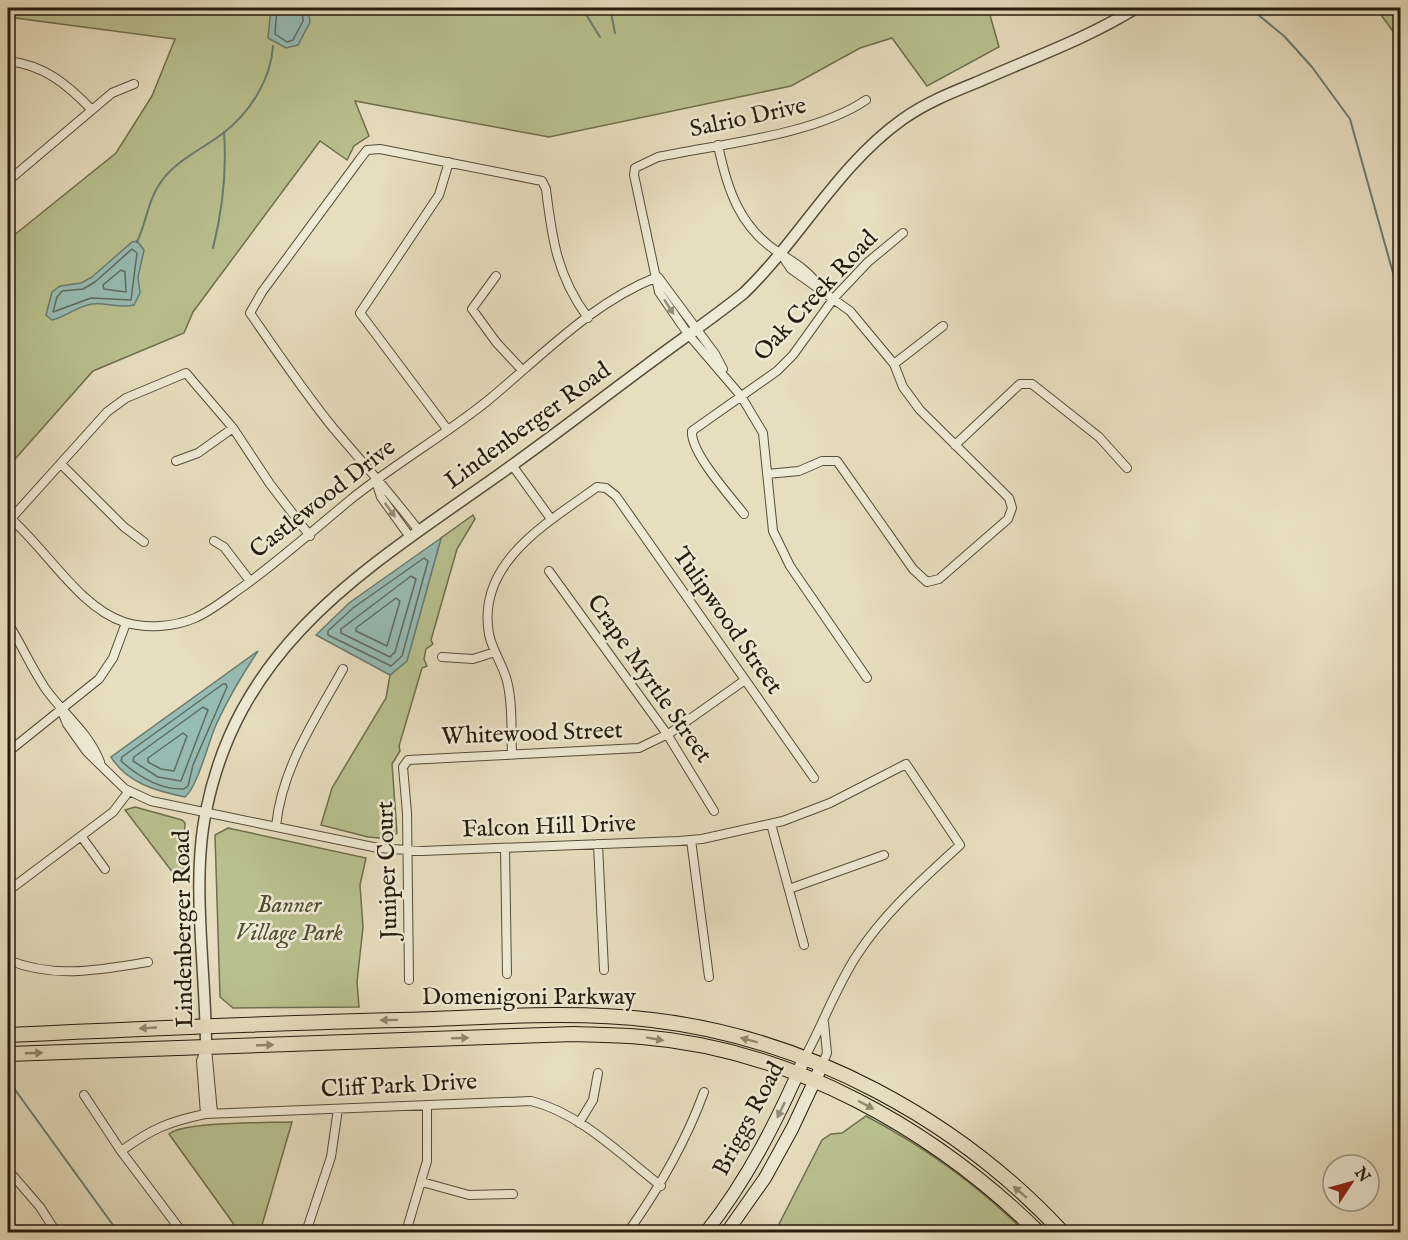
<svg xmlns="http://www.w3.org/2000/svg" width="1408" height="1240" viewBox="0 0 1408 1240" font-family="'IM FELL English',serif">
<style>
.green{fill:#b9c08f;stroke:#6f6e4e;stroke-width:1.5}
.water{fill:#97bcb4;stroke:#697c71;stroke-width:1.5}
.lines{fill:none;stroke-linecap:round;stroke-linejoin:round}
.shore{stroke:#5e6c60;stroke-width:1.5}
.stream{stroke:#697c71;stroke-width:2}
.minor-casing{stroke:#564c39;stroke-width:10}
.tertiary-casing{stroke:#564c39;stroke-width:13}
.secondary-casing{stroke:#251b0c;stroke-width:14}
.primary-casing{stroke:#251b0c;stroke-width:16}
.minor{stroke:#efead5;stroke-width:8}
.tertiary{stroke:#efead5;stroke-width:10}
.secondary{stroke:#efead5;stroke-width:12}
.primary{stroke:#e7debf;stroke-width:14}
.oneway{fill:#948d7b}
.oneway2{fill:#90866e}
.labels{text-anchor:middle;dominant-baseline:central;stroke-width:5;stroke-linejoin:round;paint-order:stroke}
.street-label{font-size:24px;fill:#251b0c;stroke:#efead5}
.park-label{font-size:24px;font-style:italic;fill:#514d33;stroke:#efead5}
</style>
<rect width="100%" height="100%" fill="#e7debf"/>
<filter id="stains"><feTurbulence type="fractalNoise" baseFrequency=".00333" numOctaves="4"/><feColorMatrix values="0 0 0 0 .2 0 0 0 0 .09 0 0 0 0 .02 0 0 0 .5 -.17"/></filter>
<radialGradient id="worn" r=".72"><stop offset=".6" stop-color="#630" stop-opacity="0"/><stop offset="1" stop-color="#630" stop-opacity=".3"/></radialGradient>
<path class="green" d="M8,8H988L999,47L927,86L892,38L860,48L791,86L549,137L355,101L369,136L354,146L347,160L320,141L193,312L184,333L93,371L8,467V240L116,153L152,96L175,39L8,17Z
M1376,8H1400V41Z
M473,515L475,519L457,549L431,640L433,644L426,649L424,659L427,666L422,668L399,746L400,751L392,764L397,833L391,839L368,837L321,825L332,788L386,698L390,675L407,660L441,538Z
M135,807L182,820L185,823L183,882H180L125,810Z
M228,828L366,858L360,885L363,927L357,982L359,1007L233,1008L220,997L215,835Z
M866,1116C925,1147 978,1185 1025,1232H775L822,1140L831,1134L842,1133Z
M292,1122L260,1232H232L233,1223L169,1134C183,1121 269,1123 292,1122Z"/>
<path class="water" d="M271,8H308L310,22L298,45L286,48L268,38Z
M137,241L144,250L138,277L140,293L134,305C120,309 106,302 92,304C77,306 66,317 52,320L46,315L52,292L60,286L81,283L92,277L132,242Z
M441,538L407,661L390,675L316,635L349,603Z
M258,651C242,675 228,698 216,725C208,743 198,786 185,797C156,791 127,783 111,757Z"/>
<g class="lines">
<path class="shore" d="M277,8L275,34L287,42L293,40L303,21L302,8
M132,249L137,253L131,300L91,298L53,312L57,297L62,291L83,289L95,282Z
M121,270L125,272L126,292L104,289L103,285Z
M424,558L428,561L402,656L391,666L328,635V631L353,608Z
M411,576L416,579L395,652L390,657L341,633V629Z
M396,598L400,601L387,646L356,631V628Z
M223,684H226L227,687L193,765L188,786L184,789C160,790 139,777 121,761L122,757Z
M203,707L208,710L181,781L158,777L133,761L134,757Z
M183,733L187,736L174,771L161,769L148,762V758Z"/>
<path class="stream" d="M582,8L600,37
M610,8L615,33
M1250,8L1284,36L1312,67L1350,119L1400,298
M137,242C147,221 148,198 163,179C179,159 202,149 222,134C249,114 271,80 273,46
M213,248C223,208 227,173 224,132
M8,1080L118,1232"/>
<g class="minor-casing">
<path id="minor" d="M8,61C44,65 67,84 92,110
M866,100C815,135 720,144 658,157L635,168L634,175L659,292L688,334L741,396L763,433L773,531L790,566L867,678
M718,145C727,189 740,229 781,254C797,264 808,271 820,287
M8,181L112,93L134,84
M496,276L472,309L496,342L522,370
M658,277L715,354L723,369
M894,364L943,326
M447,429L360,313L439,195L449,162
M955,445L1020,384H1032L1099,437L1127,468
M176,461L198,453L233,428
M61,464L124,527L144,542
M512,465L551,519
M767,474L799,471L822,461H837L913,569L927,582L939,579L1008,519L1012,508L1009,498L920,410L903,387L894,364L850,311L791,269L781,254
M376,481L381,497L410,537
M744,514C730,496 690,452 692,431L777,371L793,355L834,298L868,262L903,233
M11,519C46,549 80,608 124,622C146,629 174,627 195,618C213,610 228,597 244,586C281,559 315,529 350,500C393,465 442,437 486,402C541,357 591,303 657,277
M8,522L107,412L126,398L186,373L233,428L270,484L310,536
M419,531C392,495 363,463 334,429C304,392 277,352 250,313L262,292L360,159L367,150L380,149L542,181L546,189C552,239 557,276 588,318
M214,541L224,547L250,581
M549,571L667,734L714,811
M8,623C21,644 31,667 45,688C63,714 88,731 100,762
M442,657L473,659L495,652
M61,709L67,724L87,752L125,789L151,801L378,848L422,851L679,841L702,839L783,821L830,803L906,764L960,845C923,879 885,912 857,955C836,987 823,1024 805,1057
M8,752L99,679L113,658L126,623
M512,755C511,731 513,704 507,681C503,665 492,650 489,634C476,562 549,522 597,487L606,488L616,496L814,778
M771,824L804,945
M276,826C282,767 315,720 343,669
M81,836L105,869
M691,840L709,977
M598,844L604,970
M505,848L507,974
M789,889L884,855
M8,891L113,812L129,791
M8,960C54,979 99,970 148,962
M409,980L407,813L403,767L408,760L639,748L670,733L745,680
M207,1048L213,1113
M822,1065L827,1053L824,1023
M84,1095L121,1151L182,1232
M205,1114L201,1061L206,1047
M579,1123L593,1100L598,1073
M121,1151C152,1129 167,1122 205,1114L531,1101C580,1113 621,1155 661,1186
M8,1170L40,1207L56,1232
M422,1182L469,1195L513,1194
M306,1232L331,1157L338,1109
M406,1232L427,1161V1105
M628,1232C660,1187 685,1144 704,1092"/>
</g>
<g class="tertiary-casing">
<path id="tertiary" d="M206,1047C206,973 191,882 206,811C240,642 367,568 497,476C548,440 597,402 647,365C679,341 713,318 744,293C800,239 838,165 903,119C927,102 953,92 980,81C1032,58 1088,38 1136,8"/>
</g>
<g class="secondary-casing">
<path id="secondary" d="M706,1232C748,1179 778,1119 805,1057
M727,1232L765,1178L792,1129L822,1065"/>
</g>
<g class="primary-casing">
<path id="primary" d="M8,1035C138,1029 269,1023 400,1020C484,1018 568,1010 652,1020C807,1038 957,1119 1062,1232
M8,1054L574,1034C597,1035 620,1035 642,1037C792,1049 933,1129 1038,1232"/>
</g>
<use href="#minor" class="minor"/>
<use href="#tertiary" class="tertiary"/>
<use href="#secondary" class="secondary"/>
<use href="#primary" class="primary"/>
</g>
<defs><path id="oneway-solid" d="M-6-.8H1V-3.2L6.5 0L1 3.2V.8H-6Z" transform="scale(1.5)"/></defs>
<g class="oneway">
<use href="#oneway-solid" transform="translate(669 307) rotate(57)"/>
<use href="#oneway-solid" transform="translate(390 510) rotate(54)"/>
<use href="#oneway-solid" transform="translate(781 1110) rotate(116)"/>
</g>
<g class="oneway2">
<use href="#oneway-solid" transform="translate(389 1020) rotate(179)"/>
<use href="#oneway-solid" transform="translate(148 1028) rotate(177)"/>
<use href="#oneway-solid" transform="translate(460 1038) rotate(-2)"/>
<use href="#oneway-solid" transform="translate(655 1039) rotate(10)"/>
<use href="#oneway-solid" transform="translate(749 1040) rotate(-165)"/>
<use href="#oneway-solid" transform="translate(265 1045) rotate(-2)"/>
<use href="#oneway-solid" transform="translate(34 1053) rotate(-2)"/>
<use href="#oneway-solid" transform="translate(866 1105) rotate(28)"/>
<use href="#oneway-solid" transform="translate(1020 1192) rotate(-139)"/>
</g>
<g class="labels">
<g class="street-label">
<text transform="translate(748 118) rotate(-12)">Salrio Drive</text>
<text transform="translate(816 296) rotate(-47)">Oak Creek Road</text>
<text transform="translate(528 426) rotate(-36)">Lindenberger Road</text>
<text transform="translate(323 499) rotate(-38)">Castlewood Drive</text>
<text transform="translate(727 621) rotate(55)">Tulipwood Street</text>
<text transform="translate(649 679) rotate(55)">Crape Myrtle Street</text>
<text transform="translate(532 734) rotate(-2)">Whitewood Street</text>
<text transform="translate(549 827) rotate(-2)">Falcon Hill Drive</text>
<text transform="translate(388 870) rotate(-92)">Juniper Court</text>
<text transform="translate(184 929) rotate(-91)">Lindenberger Road</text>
<text x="529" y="997">Domenigoni Parkway</text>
<text transform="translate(399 1086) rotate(-3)">Cliff Park Drive</text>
<text transform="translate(749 1119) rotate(-62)">Briggs Road</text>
</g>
<g class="park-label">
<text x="289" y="905">Banner<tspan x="289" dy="28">Village Park</tspan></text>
</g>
</g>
<rect width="1408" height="1240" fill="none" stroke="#e7debf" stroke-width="30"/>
<rect x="9" y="9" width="1390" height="1222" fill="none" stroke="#251b0c" stroke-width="3"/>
<rect x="15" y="15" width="1378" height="1210" fill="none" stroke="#251b0c" stroke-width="1.5"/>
<g transform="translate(1351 1183) rotate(54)"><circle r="28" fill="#efead5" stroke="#9e9785" stroke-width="1.5"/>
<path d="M0-4.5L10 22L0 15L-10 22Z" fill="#8f2418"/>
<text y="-9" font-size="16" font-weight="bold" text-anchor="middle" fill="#251b0c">N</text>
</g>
<rect width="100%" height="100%" filter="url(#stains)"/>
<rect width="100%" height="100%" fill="url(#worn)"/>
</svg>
